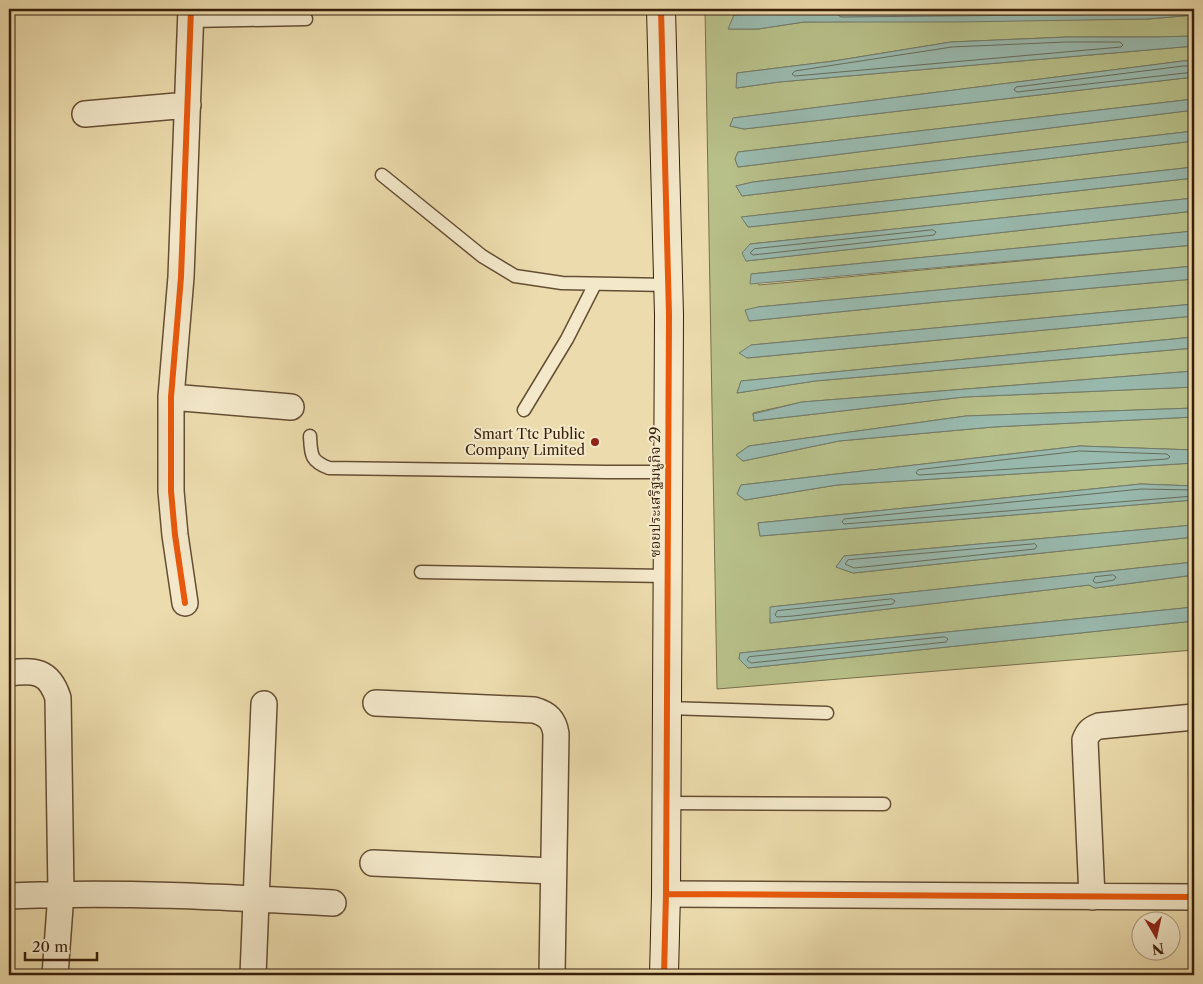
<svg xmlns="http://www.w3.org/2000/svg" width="1203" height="984" viewBox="0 0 1203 984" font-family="'Libre Caslon Text','Noto Serif Thai',serif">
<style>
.green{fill:#b8c089;stroke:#78704a}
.water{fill:#99baaf;stroke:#727c6d}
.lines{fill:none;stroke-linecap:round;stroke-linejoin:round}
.shore{stroke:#686c5d;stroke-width:1}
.lane-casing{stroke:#654e34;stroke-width:15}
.street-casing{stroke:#654e34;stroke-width:28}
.secondary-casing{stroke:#381f0b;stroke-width:30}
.lane{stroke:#f3e8ca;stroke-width:12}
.street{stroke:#f3e8ca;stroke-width:25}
.secondary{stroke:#f3e8ca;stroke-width:28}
.cycleway-casing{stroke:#f3e8ca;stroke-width:9}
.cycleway{stroke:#e8590c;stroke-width:6}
.poi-dot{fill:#8f2418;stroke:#f3e8ca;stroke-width:2}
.labels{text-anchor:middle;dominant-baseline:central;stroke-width:4;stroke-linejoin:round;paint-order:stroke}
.poi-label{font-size:14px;fill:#381f0b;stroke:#f3e8ca;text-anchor:end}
.street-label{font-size:14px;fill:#381f0b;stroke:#f3e8ca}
</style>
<rect width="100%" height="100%" fill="#ecdcad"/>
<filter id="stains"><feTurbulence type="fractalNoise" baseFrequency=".004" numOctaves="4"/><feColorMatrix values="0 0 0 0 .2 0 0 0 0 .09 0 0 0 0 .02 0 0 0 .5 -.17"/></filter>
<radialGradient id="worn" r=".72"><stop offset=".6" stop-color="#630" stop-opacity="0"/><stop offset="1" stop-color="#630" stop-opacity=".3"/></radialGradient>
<path class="green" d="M705,9H901L734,15L729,29H758L804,22L1148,19L1194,15V36L1157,37H1067L951,42L834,61L737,73V88L779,82L1194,46V61H1183L734,118L730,126L744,129L1194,77V99L738,152L735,159L738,167L1194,110V131L753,182L736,186L742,196L1194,141V167L742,217L748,227L758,226L1194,178V198L750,244L746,261L1194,211V231L751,274L759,285L1194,245V266L758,307L749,321L937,302L1194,279V304L751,345L747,358L1194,316V337L741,381L737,393L815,381L1194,348V371L802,402L753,413L754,421L964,397L1194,387V408L966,416L749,446L736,455L743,461L839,441L993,427L1194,417V450L1080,446L741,485L737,494L745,500L837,485L1194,463V486L1141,484L758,523L760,536L1194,500V525L844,556L836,567L853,573L1194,537V562L771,607L770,623L1089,585L1095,588L1194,575V607L740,653L739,659L748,668L1194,621V650L717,689Z"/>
<path class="water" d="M901,9H1194V15L1148,19L958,22H804L758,29H728L734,15Z
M1194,36V46L779,82L736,88L737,73L834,61L951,42L1067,37H1157Z
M1183,61H1194V77L744,129L730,126L733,118Z
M1194,99V110L738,167L735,159L738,152Z
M1194,131V141L742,196L736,186L753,182Z
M1194,167V178L758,226L748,227L741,217Z
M1194,198V211L746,261L742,253L750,244Z
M1194,231V245L750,284L751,274Z
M1194,266V279L937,302L749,321L745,310L758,307Z
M1194,304V316L747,358L739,353L751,345Z
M1194,337V348L815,381L737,393L741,381Z
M1194,371V387L964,397L754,421L753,414L802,402Z
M1194,408V417L993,427L839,441L743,461L736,455L749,446L966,416Z
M1080,446L1194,450V463L837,485L745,500L737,494L741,485Z
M1141,484L1194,486V500L760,536L758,523Z
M1194,525V537L853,573L836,567L844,556Z
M1194,562V575L1095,588L1089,585L770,623V607Z
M1194,607V621L748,668L739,659L740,653Z"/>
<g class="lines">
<path class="shore" d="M840,9L838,15L841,17L1148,14L1194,10
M846,9L848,11L1077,9
M1067,42H1120L1123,45L1121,47L795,76L792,74L795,71L952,47Z
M1194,66H1183L1016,87L1014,90L1017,92L1194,72
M933,230L936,232L934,235L753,255L750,253L754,249Z
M1080,451L1167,454L1170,457L1167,459L919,475L916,473L918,470Z
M1194,490L1141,489L844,519L842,522L844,524L1194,496
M1035,544L1037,546L1035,549L854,568L845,564L848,560Z
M1113,575L1116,577L1114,580L1096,583L1093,581L1095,577Z
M892,599L895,601L893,604L793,616L777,617L775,615L777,611Z
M945,637L948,639L946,642L751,663L747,660L749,657Z"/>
<g class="lane-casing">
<path id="lane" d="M190,21L306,19
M382,175L482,256L515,276L562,283L668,285
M524,410L567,339L595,284
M310,436C311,454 310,461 329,468L606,472H667
M421,572L667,576
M667,708L827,713
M666,803L884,804"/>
</g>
<g class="street-casing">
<path id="street" d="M85,114L188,105
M171,397L291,407
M185,603L175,535L171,491V397L181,277L191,9
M9,673C34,670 49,670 58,698L61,893L55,975
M376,703L534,710C548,714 554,720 556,734L552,975
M373,863L553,871
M666,894L1194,897
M9,896C117,891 225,897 333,903
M1092,897L1085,740C1088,732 1091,729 1099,726L1194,717
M253,975L264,704"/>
</g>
<g class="secondary-casing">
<path id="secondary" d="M661,9L669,315L666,894L664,975"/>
</g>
<use href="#lane" class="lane"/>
<use href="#street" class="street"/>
<use href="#secondary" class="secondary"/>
<g class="cycleway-casing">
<path id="cycleway" d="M661,9L669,315L666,894L664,975
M185,603L175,535L171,491V397L181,277L191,9
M666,894L1194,897"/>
</g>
<use href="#cycleway" class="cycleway"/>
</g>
<circle class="poi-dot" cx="595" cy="442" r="5"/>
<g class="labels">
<g class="poi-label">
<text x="585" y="434">Smart Ttc Public<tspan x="585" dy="16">Company Limited</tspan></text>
</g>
<g class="street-label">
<text transform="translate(655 492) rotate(-90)">ซอยประเสริฐมนูกิจ 29</text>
</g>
</g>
<rect width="1203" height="984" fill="none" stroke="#ecdcad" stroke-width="30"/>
<rect x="10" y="10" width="1183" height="964" fill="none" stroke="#381f0b" stroke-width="2.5"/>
<rect x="15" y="15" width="1173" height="954" fill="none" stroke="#381f0b"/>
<g transform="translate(1156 936) rotate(171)"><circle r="24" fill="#f3e8ca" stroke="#a8987e"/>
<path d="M0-4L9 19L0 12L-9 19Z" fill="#8f2418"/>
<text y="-8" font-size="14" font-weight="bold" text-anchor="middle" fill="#381f0b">N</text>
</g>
<path d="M25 952v8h72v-8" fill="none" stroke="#381f0b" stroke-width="2.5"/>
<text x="32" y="952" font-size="15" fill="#381f0b" stroke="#f3e8ca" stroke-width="4" paint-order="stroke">20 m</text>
<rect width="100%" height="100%" filter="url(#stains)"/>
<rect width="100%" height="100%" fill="url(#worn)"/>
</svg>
